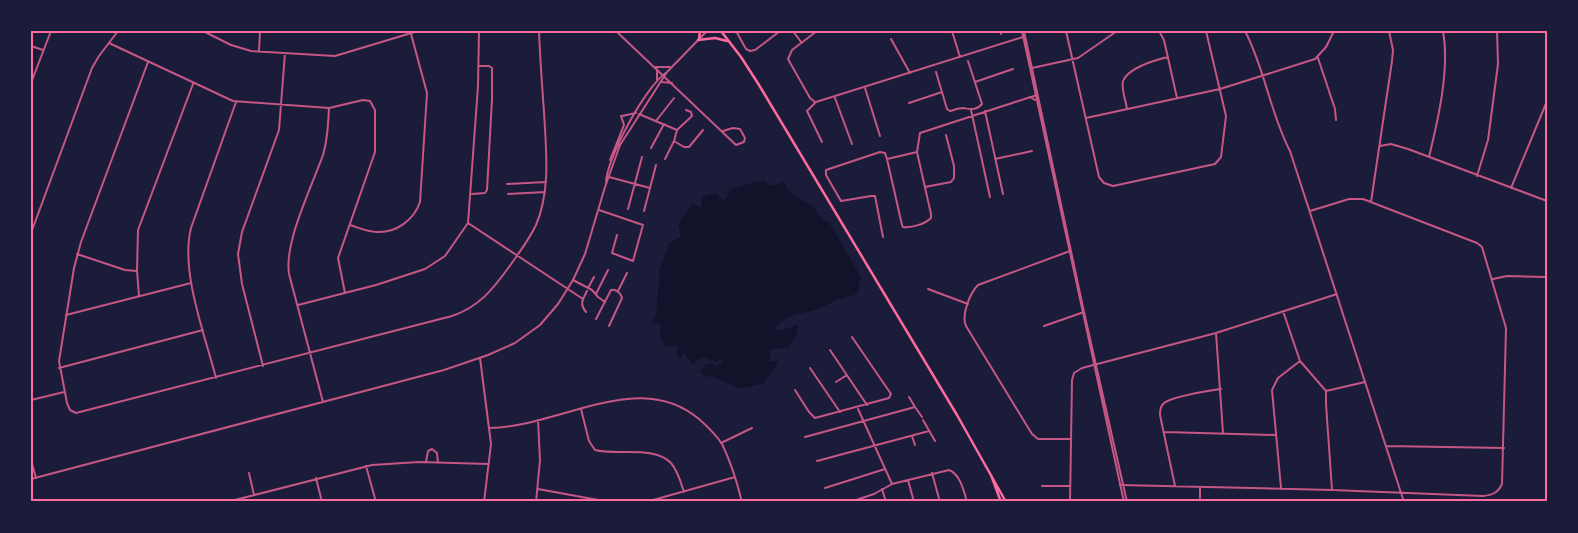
<svg xmlns="http://www.w3.org/2000/svg" width="1578" height="533" viewBox="0 0 1578 533" font-family="Jost,sans-serif">
<style>
.water{fill:#12122b}
.lines{fill:none;stroke-linecap:round;stroke-linejoin:round}
.minor{stroke:#c65784;stroke-width:2}
.tertiary{stroke:#c65784;stroke-width:2}
.primary{stroke:#ff6b9d;stroke-width:2.5}
.neatline{fill:none;stroke:#ff6b9d;stroke-width:2}
</style>
<rect width="100%" height="100%" fill="#1b1b3a"/>
<path class="water" d="M764,180C771,187 776,187 784,181L788,190L813,207L824,221H828L861,277L857,294L836,300L821,308L791,316L779,323L774,330H781L798,325L796,336L788,348L771,349L769,361H779L764,383L740,389L715,377L704,376L699,371L708,363L718,366L723,360L719,359L716,362L701,357L692,365L684,353L680,359L676,354L678,346L666,347L660,336L661,324L651,323L656,316L660,269L669,243L681,237L678,224L693,204L701,208L702,197L716,193L723,200L726,199L730,189Z"/>
<g class="lines">
<path class="minor" d="M203,31L231,45L251,51L335,56L418,31
M616,31L736,145L744,142L745,138L740,129L733,128L723,131
M736,31L746,49L750,51L755,50L780,31
M793,31L801,42
M952,31L960,57
M1001,31V34
M1066,31L1099,177L1104,183L1113,186L1215,164L1221,157L1226,116L1206,31
M1159,31L1164,40L1177,98
M1245,31C1265,69 1270,113 1290,151L1404,502
M891,39L910,73
M109,43L233,101L329,108L363,100L370,101L375,110V152L338,258L345,293
M31,46L43,50
M259,51L260,31
M1318,58L1335,109L1336,120
M148,62L81,242L74,268L59,361L67,403L70,410L76,413L452,316C479,307 493,289 509,267C518,254 529,240 536,225C551,190 546,149 544,112C542,85 540,58 539,31
M1032,68L1078,58L1117,31
M936,72L947,109L950,111C954,110 959,108 963,108C970,109 976,111 982,104L968,61
M975,82L1013,69
M31,83L51,31
M865,88L880,136
M835,98L852,144
M815,102L810,98L788,59L792,50L817,31
M909,103L942,92
M1127,109C1126,101 1121,89 1123,81C1128,68 1155,60 1168,57
M971,110L990,197
M985,111L1003,194
M639,114L677,130L674,141L665,159
M1086,118L1220,89L1315,59L1326,47L1334,31
M656,121L674,98
M677,130L692,116L691,112L686,110
M674,141L684,147H689L703,130
M822,142L807,111L816,102L1023,37
M1380,146L1391,144L1408,149L1547,201
M651,148L664,124
M1429,157C1438,120 1450,69 1443,31
M887,159L917,152
M995,159L1032,151
M1477,176L1488,140L1498,64L1497,31
M609,177L650,188
M507,184L546,182
M925,187L951,182L954,178V166L946,135
M1511,188L1547,101
M472,194L485,193L487,190L492,99V68L489,66H479
M508,194L545,192
M1371,202L1392,61L1393,50L1389,31
M628,209L642,157
M599,210L643,225L633,261L612,253L617,235
M644,211L656,165
M468,223L583,299
M350,225C359,228 368,232 377,232C396,233 414,220 420,202L427,93L411,34
M31,233L92,68L99,56L118,31
M883,237L875,196H871L841,201L826,175V170L880,152L885,153L887,159L902,225L903,227C912,228 925,224 931,218V214L917,152L920,133L1037,95
M1070,251L978,285C970,293 961,315 966,326L1032,434L1038,439H1071
M77,254L125,270L137,271
M1493,279L1507,276L1547,277
M573,280L592,290L598,297L605,302
M588,288L594,277
M928,289L968,304
M618,291L627,273
M596,294L608,270
M139,296L137,271L138,230L193,84
M298,305L376,285L425,269L445,256L468,223L478,86L479,31
M1283,311L1300,361L1326,391L1365,382
M586,312C579,304 583,299 587,291
M66,315L191,283
M596,319L611,290C616,289 621,293 622,298L609,326
M1044,326L1084,312
M1216,333L1223,433
M830,350L867,405
M480,358L491,444L484,502
M263,366L242,284L238,254L242,232L279,130L285,53
M59,368L203,330
M810,368L840,412
M216,378C205,335 180,271 191,228L236,102
M836,382L847,375
M795,390L809,412L815,418L889,398L891,394L852,337
M1326,391V404L1332,490
M31,400L64,392
M323,402L289,274C284,242 312,186 323,155C328,139 328,124 329,108
M915,407L922,417
M581,409L589,441L595,450C617,456 654,445 671,463C678,471 681,483 684,492
M858,409L892,484
M923,420L935,441
M490,428C521,427 550,417 579,409C621,397 663,389 699,419C707,426 716,435 722,444C731,462 737,482 742,502
M1164,432L1276,435
M912,436L915,445
M805,437L915,407L909,397
M721,443L752,428
M1386,446L1504,448
M31,460L36,478
M817,461L929,431
M426,462L428,451L432,449L437,453L438,463
M366,466L376,502
M249,473L254,495
M932,473L940,502
M316,478L322,502
M908,480L914,502
M1120,485L1332,490L1483,496C1492,495 1498,493 1502,484L1506,328L1482,247L1477,243L1363,199H1349L1310,211
M1042,486H1070
M1175,486L1160,415C1160,411 1160,407 1163,404C1171,396 1209,391 1221,389
M825,488L885,469
M1281,488L1272,390L1278,378L1300,361
M538,489L609,502
M882,489L886,502
M227,502L372,465L419,462L489,464
M536,502L540,460L538,420
M646,502L735,477
M850,502L874,494L892,484L949,470C960,474 964,491 967,502
M1070,502L1072,380L1074,373L1082,368L1216,333L1337,294
M1200,502V487"/>
<path class="tertiary" d="M1022,31L1124,502
M1024,31L1084,312L1127,502
M655,67H670
M657,69V80
M662,82L672,83
M1030,97L1035,100
M622,116L636,113
M610,160L624,125L621,116
M606,184C605,160 647,84 667,72L707,31
M31,479L444,370L488,355L515,343L540,325L558,304L573,280L585,254L605,187L620,145L667,72"/>
<path class="primary" d="M721,31L741,57L759,85L957,415L1006,502
M699,39L700,31
M698,40L715,38L727,41
M991,475L1001,502"/>
</g>
<rect width="1578" height="533" fill="none" stroke="#1b1b3a" stroke-width="65"/>
<rect x="32" y="32" width="1514" height="468" class="neatline"/>
</svg>
